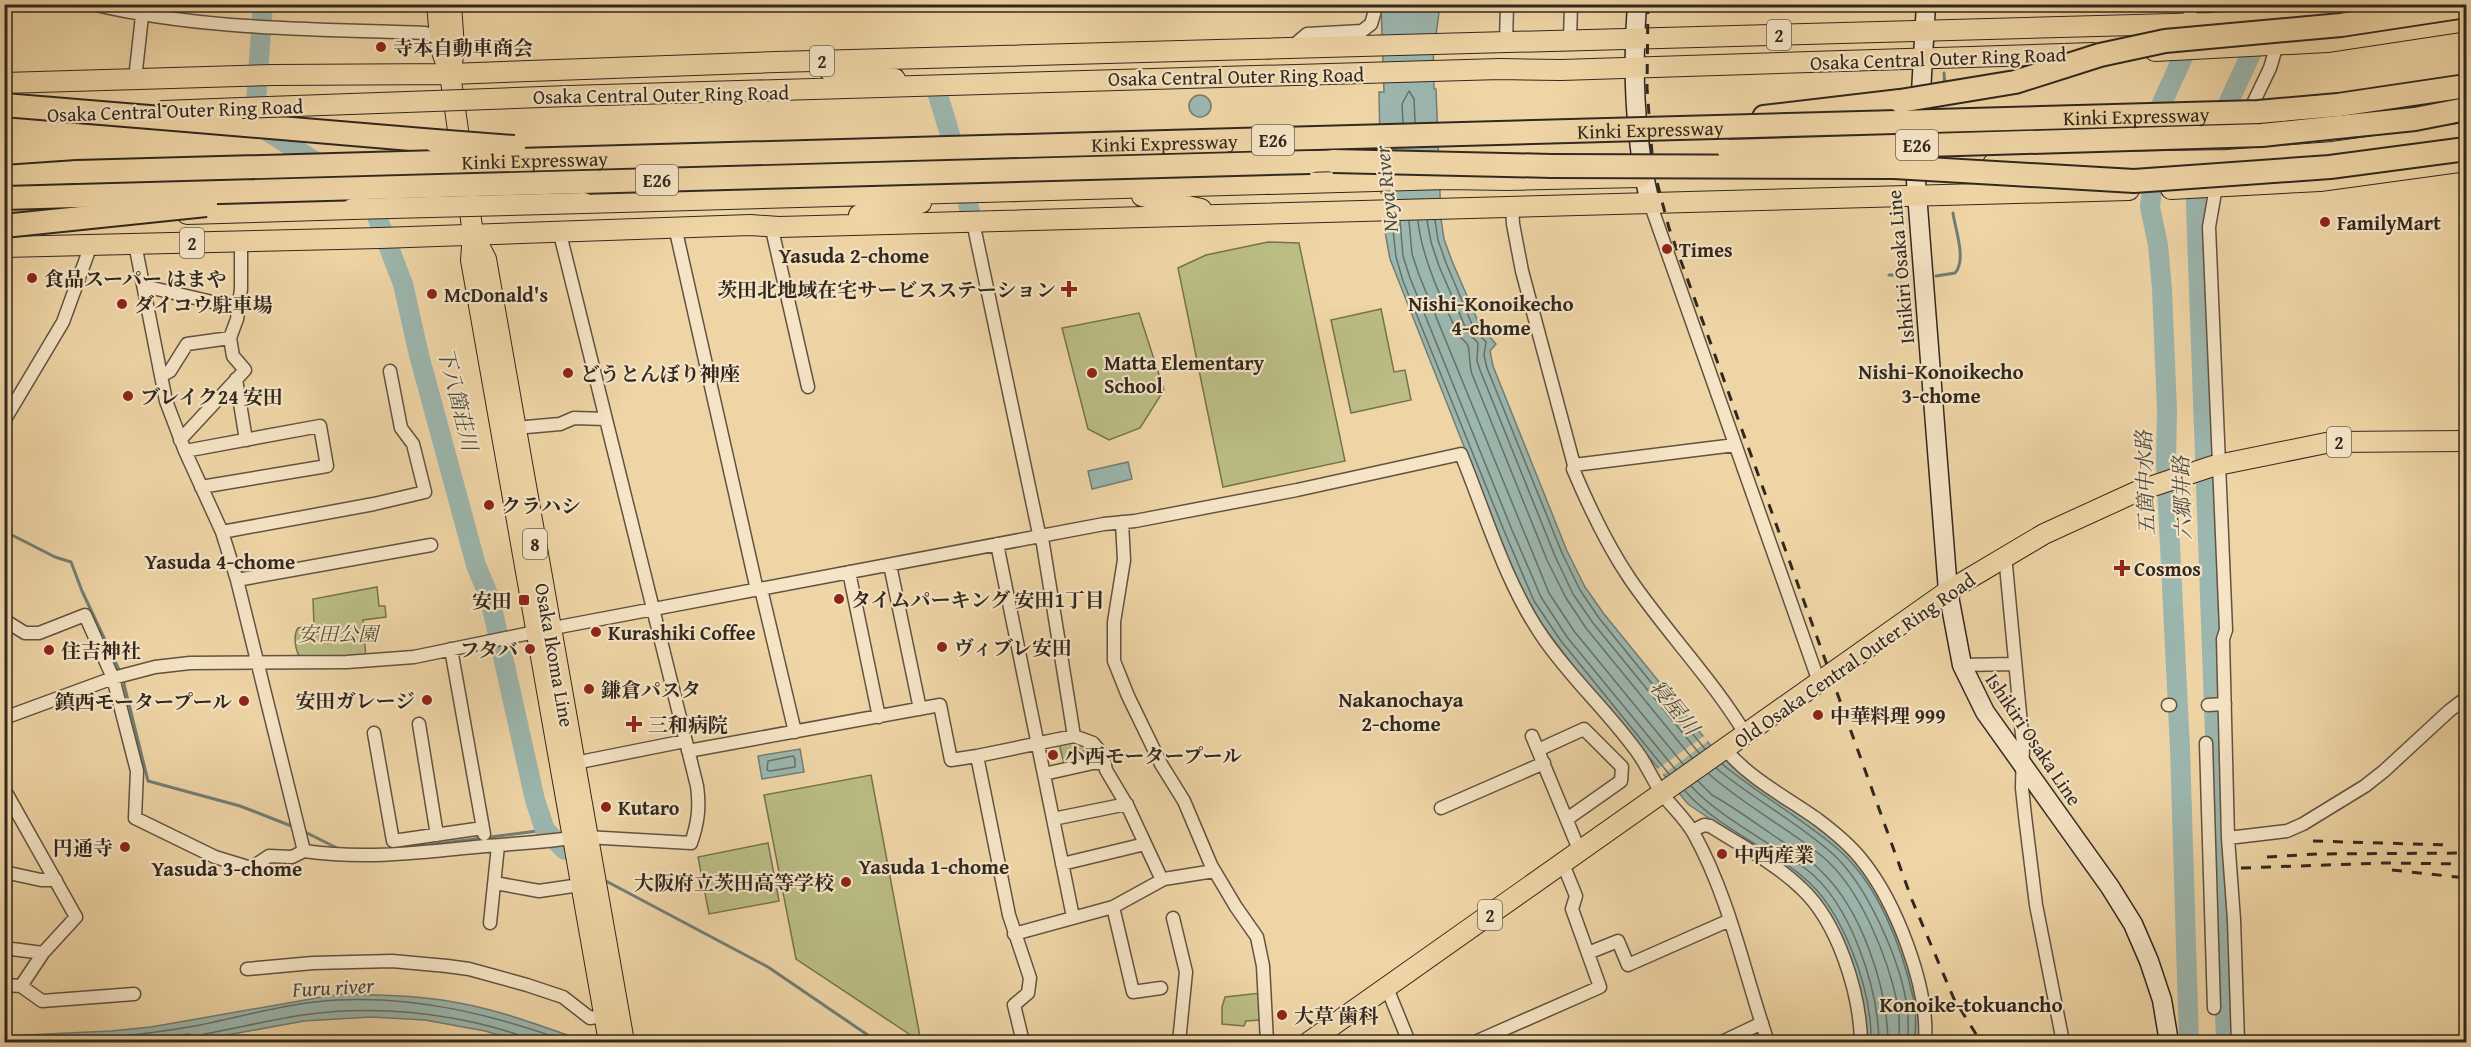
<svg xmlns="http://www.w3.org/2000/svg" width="2471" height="1047" viewBox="0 0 2471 1047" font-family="'Gentium Book Plus','Noto Serif JP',serif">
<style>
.green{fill:#bbbd85;stroke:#767252;stroke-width:1.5}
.water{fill:#9cb7af;stroke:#717e75;stroke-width:1.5}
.pier{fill:#efd5a6}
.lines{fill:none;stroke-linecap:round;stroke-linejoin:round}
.shore{stroke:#667067;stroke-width:1.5}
.stream{stroke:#717e75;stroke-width:3}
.river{stroke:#9cb7af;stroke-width:20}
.street-casing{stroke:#605341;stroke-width:15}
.secondary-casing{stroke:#31281f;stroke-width:21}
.primary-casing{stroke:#31281f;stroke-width:22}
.highway-casing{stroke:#31281f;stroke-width:26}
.street{stroke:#f5e4c5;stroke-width:12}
.secondary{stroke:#f5e4c5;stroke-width:18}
.primary{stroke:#efd5a6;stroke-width:20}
.highway{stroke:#efd5a6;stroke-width:22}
.rail{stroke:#31281f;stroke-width:3;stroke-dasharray:10 10;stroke-linecap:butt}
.primary-bridge-casing{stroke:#31281f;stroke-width:22;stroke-linecap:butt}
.highway-bridge-casing{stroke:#31281f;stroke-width:26;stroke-linecap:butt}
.primary-bridge{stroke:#efd5a6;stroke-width:20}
.highway-bridge{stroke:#efd5a6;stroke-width:22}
.poi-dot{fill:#8f2418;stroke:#f5e4c5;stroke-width:2}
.labels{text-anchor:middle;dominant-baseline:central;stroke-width:4.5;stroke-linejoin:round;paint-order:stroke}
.shield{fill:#f5e4c5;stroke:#6c6051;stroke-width:1.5}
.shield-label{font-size:18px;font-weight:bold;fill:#31281f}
.poi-label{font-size:20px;font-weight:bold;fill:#31281f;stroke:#f5e4c5;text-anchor:start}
.street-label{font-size:20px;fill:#31281f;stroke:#f5e4c5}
.park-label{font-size:20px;font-style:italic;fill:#544d38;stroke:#f5e4c5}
.water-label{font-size:21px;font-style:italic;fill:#4c4c43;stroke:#f5e4c5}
.neighbourhood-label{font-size:21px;font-weight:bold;fill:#31281f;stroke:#f5e4c5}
</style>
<rect width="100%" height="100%" fill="#efd5a6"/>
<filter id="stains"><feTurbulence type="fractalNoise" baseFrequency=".00333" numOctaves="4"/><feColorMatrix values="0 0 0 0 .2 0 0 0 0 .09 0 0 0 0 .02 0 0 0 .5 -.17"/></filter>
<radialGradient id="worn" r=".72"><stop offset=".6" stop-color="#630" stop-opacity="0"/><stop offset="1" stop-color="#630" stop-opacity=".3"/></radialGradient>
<path class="green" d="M1268,242L1299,243L1345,461L1223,487L1178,268L1206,255Z
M1381,309L1394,372L1405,370L1411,400L1351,413L1331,320Z
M1139,313L1164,390L1140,428L1109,440L1088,429L1062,328Z
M377,587L379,606H385L386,617L363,620L366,658H301C295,652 293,635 298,628L314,626L313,599Z
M1075,739L1090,745L1084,751L1091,758L1064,764L1059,743Z
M871,775L921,1042L796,959L764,795Z
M768,843L779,901L709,914L698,857Z
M1261,993L1260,1020L1246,1021L1244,1026L1222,1024V1007L1225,997Z"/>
<path class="water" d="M1381,5H1440L1436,35H1433L1434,89H1436L1441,219L1444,239L1452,261L1480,326L1496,344L1490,351L1493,366L1567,551L1585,587L1604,614L1711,746L1727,760L1819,826L1859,861L1893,922L1920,1000L1921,1042H1865L1834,930L1776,864L1688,804L1575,668L1538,619L1519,584L1499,535L1390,259L1385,232L1386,193H1381L1379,92H1384Z
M1189 106a11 11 0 1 1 22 0a11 11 0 1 1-22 0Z
M1128,462L1132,479L1092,489L1088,471Z
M800,749L804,772L762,779L758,756Z
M339,994C379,995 419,995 459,1003C503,1011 544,1027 587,1042H523L485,1031L425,1020L371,1017L304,1021L189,1042H5V1036L111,1031L151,1027Z"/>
<path class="pier" d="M1704,736L1708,741L1661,776L1656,770Z"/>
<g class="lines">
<path class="shore" d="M1403,123L1402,104L1409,91L1414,99L1415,122
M1427,220L1431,242L1439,266L1467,331L1478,343L1477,361L1480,370L1555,556L1573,594L1593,623L1699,753
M1435,220L1438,240L1446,263L1474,329L1486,342L1484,355L1487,368L1562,553L1580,590L1599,618L1705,749
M1392,221L1396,257L1403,281L1505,533L1534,601L1561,641L1669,774
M1400,221L1403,256L1410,278L1512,530L1541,597L1567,637L1676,770
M1409,221L1412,254L1419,275L1549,593L1574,631L1683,764
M1418,221C1422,258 1442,302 1459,335C1461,339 1467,342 1468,346C1470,351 1469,365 1472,374L1547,560L1566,598L1586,628L1692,758
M793,756L795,759V767L770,771L767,770L768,761Z
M1722,764C1757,793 1798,816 1833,845C1878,881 1902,947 1914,1001C1917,1015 1915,1029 1915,1042
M1716,768C1753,799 1798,822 1834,855C1868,887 1900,960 1907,1006C1909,1018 1908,1030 1908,1042
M1709,774C1744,805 1786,827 1823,857C1861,889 1888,958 1898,1006C1900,1018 1899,1031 1899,1042
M1698,781L1712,795C1732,806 1751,820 1770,833C1787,845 1806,856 1821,871C1862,910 1887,987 1888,1042
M1691,786C1719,817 1771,843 1806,869C1851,903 1878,988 1879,1042
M1685,791C1717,827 1766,846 1803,877C1844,910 1872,991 1871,1042
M4,1042C68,1042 132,1037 195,1026C242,1017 290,1002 338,1000C418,996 494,1015 569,1042
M133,1042L189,1034L192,1037L191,1042
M199,1042L200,1037L204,1034C237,1028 270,1020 303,1015C374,1005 448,1012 516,1034L520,1037L521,1042"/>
<path class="stream" d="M1944,73L1945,86
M1889,275H1901
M1936,276L1955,273C1967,260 1955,229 1953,213
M4,437L8,438L4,450
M4,531L55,557L71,562L82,591L121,674
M123,680L148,781L240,806L294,827
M303,831L337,848
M412,847L545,830
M604,880L768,967L878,1042"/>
<path class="river" d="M263,4L256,102L264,129L344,180L376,214L403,284L419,355L476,565L490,599L535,800L545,830L565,850
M938,95L958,161
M968,204L971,216
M2189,1042L2180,748L2166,465L2167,410L2162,289L2158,245L2150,207L2162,103L2207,4
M2226,1042L2196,206L2197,182L2206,151L2274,4"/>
<g class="street-casing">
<path id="street" d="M92,4C200,30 314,29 425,33L439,37
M2186,23L2194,4
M1570,41L1571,4
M1506,42L1507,4
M1292,47L1307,34L1362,31L1371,24L1377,4
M135,79L142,16
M2247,116L2270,68L2278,41
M2217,181L2209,227L2226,630L2223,639L2228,838L2234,920L2238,1042
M1650,203L1819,682
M1512,207L1513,224L1522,271L1574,465L1573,469C1589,507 1607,545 1630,579C1667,633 1713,680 1746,735
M973,222L1038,529L1043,544L1074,736
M771,225L808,387
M675,227L757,590
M559,230L697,786C700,807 698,823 691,843L586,837
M135,244L166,401L185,451L222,532L237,580L304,851C367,860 423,852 485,846C514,844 543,842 572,838
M144,286L238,308
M161,376L170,371L187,344L230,338
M236,379L246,440
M4,421L63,322L91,245
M515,428L560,424L574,418L606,419
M180,440L245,370L233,356L230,338L237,319L241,289V241
M185,451L320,426L327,466L201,487
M1574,465L1735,445
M1122,522L1124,560L1114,622V661L1128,696L1161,764L1184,801L1211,865L1236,907L1257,937L1263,966L1267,1042
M222,532L374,504L425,492L413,444L401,428L390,371
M997,544L1073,917
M2005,555L2023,745L2022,788L2025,816L2036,905L2063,1042
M890,565L920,709
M849,572L879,717
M237,580L431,545
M761,589L795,732
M4,620L25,633H39L85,615L113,678L137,771L135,818L215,857L251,868L269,856L292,857L304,851
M451,649L484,834
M1962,665L2015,664
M2168,705H2170
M2208,705L2225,704
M4,718L113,678L155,667L190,663L347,662L414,657L564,626L1104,524L1135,521L1297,490L1461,454C1486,515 1505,582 1542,636C1571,679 1611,714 1640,756C1648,768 1654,782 1663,795C1673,808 1686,819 1694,834C1730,899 1744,973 1768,1042
M419,724L437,835
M374,733L393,841L483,828
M1532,736L1580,852
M2206,743L2214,1008
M1538,750L1584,729L1622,767L1621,781L1567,819
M1726,750C1750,779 1786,797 1817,819C1833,831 1849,844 1861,859C1896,902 1929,987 1925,1042
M688,751L940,705L951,760L977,756L1009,915L1030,978L1028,993L1014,1005L1023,1042
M977,756L1074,736L1093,743L1103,755L1106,770L1128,807L1162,880
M575,763L685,741
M1044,774L1093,763H1105
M4,789L76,917L43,953L4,948
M1441,808L1544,763
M1053,819L1127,804
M1692,831L1704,825L1710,826C1740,845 1775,863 1801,888C1838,922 1860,993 1861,1042
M2228,838L2287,831L2303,824L2365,786L2384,771L2449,711L2466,698
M1062,864L1145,844
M4,872L41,880H56
M495,883L539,891L580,885
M1113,907L1133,992L1161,988
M1173,918L1186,972L1179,1042
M490,923L498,846
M1014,934L1113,907L1164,879L1214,871
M1588,953L1618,941L1628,965L1730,920
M247,969L313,963L392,961L447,966L469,969L527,985L563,997L590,1018L604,1016
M4,985L21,986L42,1001L134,994
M21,986L43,953
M1387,988L1409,1042
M1475,1042L1600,987L1572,909L1576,896L1563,864
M1722,1042L1762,1023"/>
</g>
<g class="secondary-casing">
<path id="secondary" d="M1637,4C1632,69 1635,140 1650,203
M1926,4L1916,181L1948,591L1962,665L1985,712L2110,887L2133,924L2149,961L2162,1000L2169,1042"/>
</g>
<g class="primary-casing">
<path id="primary" d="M437,4L441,49L450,74L462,158
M2155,51L2327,42L2466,21
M829,70L895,79
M451,71L454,48L451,4
M4,83L273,75L450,74L776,62L2210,23L2285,19L2400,4
M569,96L1500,69L1561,70L2093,53
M163,111L242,108
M1993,164L2227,160L2333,152L2466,133
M2171,189L2320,181L2466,161
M467,190L473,234L471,260L609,1042
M1142,196L1201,209
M584,203L1446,179L1507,180L1640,177
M187,214L352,209
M859,215L921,203
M473,234L486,259L624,1042
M4,247L380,238L750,225L779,227L2129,190
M1309,1042L1948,591L2044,534L2138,491L2213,466L2331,442L2466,441"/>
</g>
<g class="highway-casing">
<path id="highway" d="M1764,117L1900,101
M198,121L435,141
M4,177L77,172"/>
</g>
<use href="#street" class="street"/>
<use href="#secondary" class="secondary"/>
<use href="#primary" class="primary"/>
<use href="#highway" class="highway"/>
<path class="rail" d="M1648,4L1647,88L1653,167L1669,228L1912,900L1954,999L1981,1042
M2313,841L2448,845
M2267,857L2317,854L2466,853
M2241,868L2384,863L2466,864
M2392,870L2466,878"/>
<g class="primary-bridge-casing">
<path id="primary-bridge" d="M242,108L569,96
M352,209L584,203"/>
</g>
<g class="highway-bridge-casing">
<g id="highway-bridge">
<path d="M1900,101L2015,82L2100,55L2165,41L2341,25L2466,6"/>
<path d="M4,105L198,121"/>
<path d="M435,141L514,147"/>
<path d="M1729,151L2262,135L2415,119L2466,109"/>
<path d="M1333,161L1552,166L1894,167L2134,181L2330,167L2466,149"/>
<path id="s1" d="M77,172L2258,112L2338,105L2466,86"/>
<path d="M4,198L1310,162"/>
<path d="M4,226L206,205"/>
</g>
</g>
<use href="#primary-bridge" class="primary-bridge"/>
<use href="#highway-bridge" class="highway-bridge"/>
</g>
<g class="poi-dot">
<circle cx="381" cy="47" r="6"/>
<circle cx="2325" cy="222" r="6"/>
<circle cx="1667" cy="249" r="6"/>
<circle cx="32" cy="278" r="6"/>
<path d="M1066 280h6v6h6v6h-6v6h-6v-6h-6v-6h6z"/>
<circle cx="432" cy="294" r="6"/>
<circle cx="122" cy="304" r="6"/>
<circle cx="568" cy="373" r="6"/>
<circle cx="1092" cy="373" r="6"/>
<circle cx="128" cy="396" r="6"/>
<circle cx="489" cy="505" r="6"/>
<path d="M2119 559h6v6h6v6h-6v6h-6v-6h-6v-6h6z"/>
<circle cx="839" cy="599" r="6"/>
<rect x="518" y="594" width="12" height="12" rx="3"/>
<circle cx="596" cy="632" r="6"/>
<circle cx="942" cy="647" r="6"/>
<circle cx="530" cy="649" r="6"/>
<circle cx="49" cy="650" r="6"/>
<circle cx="589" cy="689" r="6"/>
<circle cx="427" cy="700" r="6"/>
<circle cx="244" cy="701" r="6"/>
<circle cx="1818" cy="715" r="6"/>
<path d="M631 715h6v6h6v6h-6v6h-6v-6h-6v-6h6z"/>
<circle cx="1053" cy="755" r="6"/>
<circle cx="606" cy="807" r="6"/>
<circle cx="125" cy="847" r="6"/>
<circle cx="1722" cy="854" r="6"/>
<circle cx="846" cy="882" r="6"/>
<circle cx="1282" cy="1015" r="6"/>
</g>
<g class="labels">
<g class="shield">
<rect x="1767" y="20" width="24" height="30" rx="4.5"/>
<rect x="810" y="46" width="24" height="30" rx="4.5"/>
<rect x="1252" y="125" width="42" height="30" rx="4.5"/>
<rect x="1896" y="130" width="42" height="30" rx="4.5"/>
<rect x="636" y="165" width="42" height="30" rx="4.5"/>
<rect x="180" y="228" width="24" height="30" rx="4.5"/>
<rect x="2327" y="427" width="24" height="30" rx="4.5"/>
<rect x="523" y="529" width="24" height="30" rx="4.5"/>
<rect x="1478" y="900" width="24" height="30" rx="4.5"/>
</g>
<g class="shield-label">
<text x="1779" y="35">2</text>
<text x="822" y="61">2</text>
<text x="1273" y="140">E26</text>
<text x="1917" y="145">E26</text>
<text x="657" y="180">E26</text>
<text x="192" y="243">2</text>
<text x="2339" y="442">2</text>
<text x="535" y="544">8</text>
<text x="1490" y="915">2</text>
</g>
<g class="poi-label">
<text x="393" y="47">寺本自動車商会</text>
<text x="2337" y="222">FamilyMart</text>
<text x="1679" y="249">Times</text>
<text x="44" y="278">食品スーパー はまや</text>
<text x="1056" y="289" text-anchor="end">茨田北地域在宅サービスステーション</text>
<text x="444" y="294">McDonald's</text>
<text x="134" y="304">ダイコウ駐車場</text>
<text x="1104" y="362">Matta Elementary<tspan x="1104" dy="23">School</tspan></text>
<text x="580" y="373">どうとんぼり神座</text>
<text x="140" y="396">ブレイク24 安田</text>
<text x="501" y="505">クラハシ</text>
<text x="2134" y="568">Cosmos</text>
<text x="851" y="599">タイムパーキング 安田1丁目</text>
<text x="512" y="600" text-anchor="end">安田</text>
<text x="608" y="632">Kurashiki Coffee</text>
<text x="954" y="647">ヴィブレ安田</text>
<text x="518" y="649" text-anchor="end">フタバ</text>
<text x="61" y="650">住吉神社</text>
<text x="601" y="689">鎌倉パスタ</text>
<text x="415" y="700" text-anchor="end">安田ガレージ</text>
<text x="232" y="701" text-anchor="end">鎮西モータープール</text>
<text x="1830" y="715">中華料理 999</text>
<text x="648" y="724">三和病院</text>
<text x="1065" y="755">小西モータープール</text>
<text x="618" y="807">Kutaro</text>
<text x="113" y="847" text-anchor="end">円通寺</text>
<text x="1734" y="854">中西産業</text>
<text x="834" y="882" text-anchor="end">大阪府立茨田高等学校</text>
<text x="1294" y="1015">大草 歯科</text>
</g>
<g class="street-label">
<text transform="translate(1938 58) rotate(-2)">Osaka Central Outer Ring Road</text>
<text transform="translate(1236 76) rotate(-1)">Osaka Central Outer Ring Road</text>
<text transform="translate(661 94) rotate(-1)">Osaka Central Outer Ring Road</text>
<text transform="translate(175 110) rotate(-2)">Osaka Central Outer Ring Road</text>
<text stroke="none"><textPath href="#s1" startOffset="2060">Kinki Expressway</textPath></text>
<text stroke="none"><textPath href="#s1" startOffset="1574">Kinki Expressway</textPath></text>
<text stroke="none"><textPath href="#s1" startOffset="1088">Kinki Expressway</textPath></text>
<text stroke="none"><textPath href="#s1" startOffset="458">Kinki Expressway</textPath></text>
<text transform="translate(1900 267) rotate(-95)">Ishikiri Osaka Line</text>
<text transform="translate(555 655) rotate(80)">Osaka Ikoma Line</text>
<text transform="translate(1854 660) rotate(-35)">Old Osaka Central Outer Ring Road</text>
<text transform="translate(2034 739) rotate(56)">Ishikiri Osaka Line</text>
</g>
<g class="park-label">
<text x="338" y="633">安田公園</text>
</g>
<g class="water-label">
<text transform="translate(1386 189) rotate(-96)">Neya River</text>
<text transform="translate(458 399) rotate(76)">下八箇荘川</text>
<text transform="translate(2145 483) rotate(-92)">五箇中水路</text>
<text transform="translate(2182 498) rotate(-92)">六郷井路</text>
<text transform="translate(1675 707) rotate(51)">寝屋川</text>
<text transform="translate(333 987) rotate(-3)">Furu river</text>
</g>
<g class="neighbourhood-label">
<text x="854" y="255">Yasuda 2-chome</text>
<text x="1491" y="303">Nishi-Konoikecho<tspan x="1491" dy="24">4-chome</tspan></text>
<text x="1941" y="371">Nishi-Konoikecho<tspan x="1941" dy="24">3-chome</tspan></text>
<text x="220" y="561">Yasuda 4-chome</text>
<text x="1401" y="699">Nakanochaya<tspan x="1401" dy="24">2-chome</tspan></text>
<text x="934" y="866">Yasuda 1-chome</text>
<text x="227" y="868">Yasuda 3-chome</text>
<text x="1971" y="1004">Konoike-tokuancho</text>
</g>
</g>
<rect width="2471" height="1047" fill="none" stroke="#efd5a6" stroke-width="24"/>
<rect x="6" y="6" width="2459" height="1035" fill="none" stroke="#31281f" stroke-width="3"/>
<rect x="12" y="12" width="2447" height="1023" fill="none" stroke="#31281f" stroke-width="1.5"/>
<rect width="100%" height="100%" filter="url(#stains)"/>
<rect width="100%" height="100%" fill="url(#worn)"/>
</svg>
